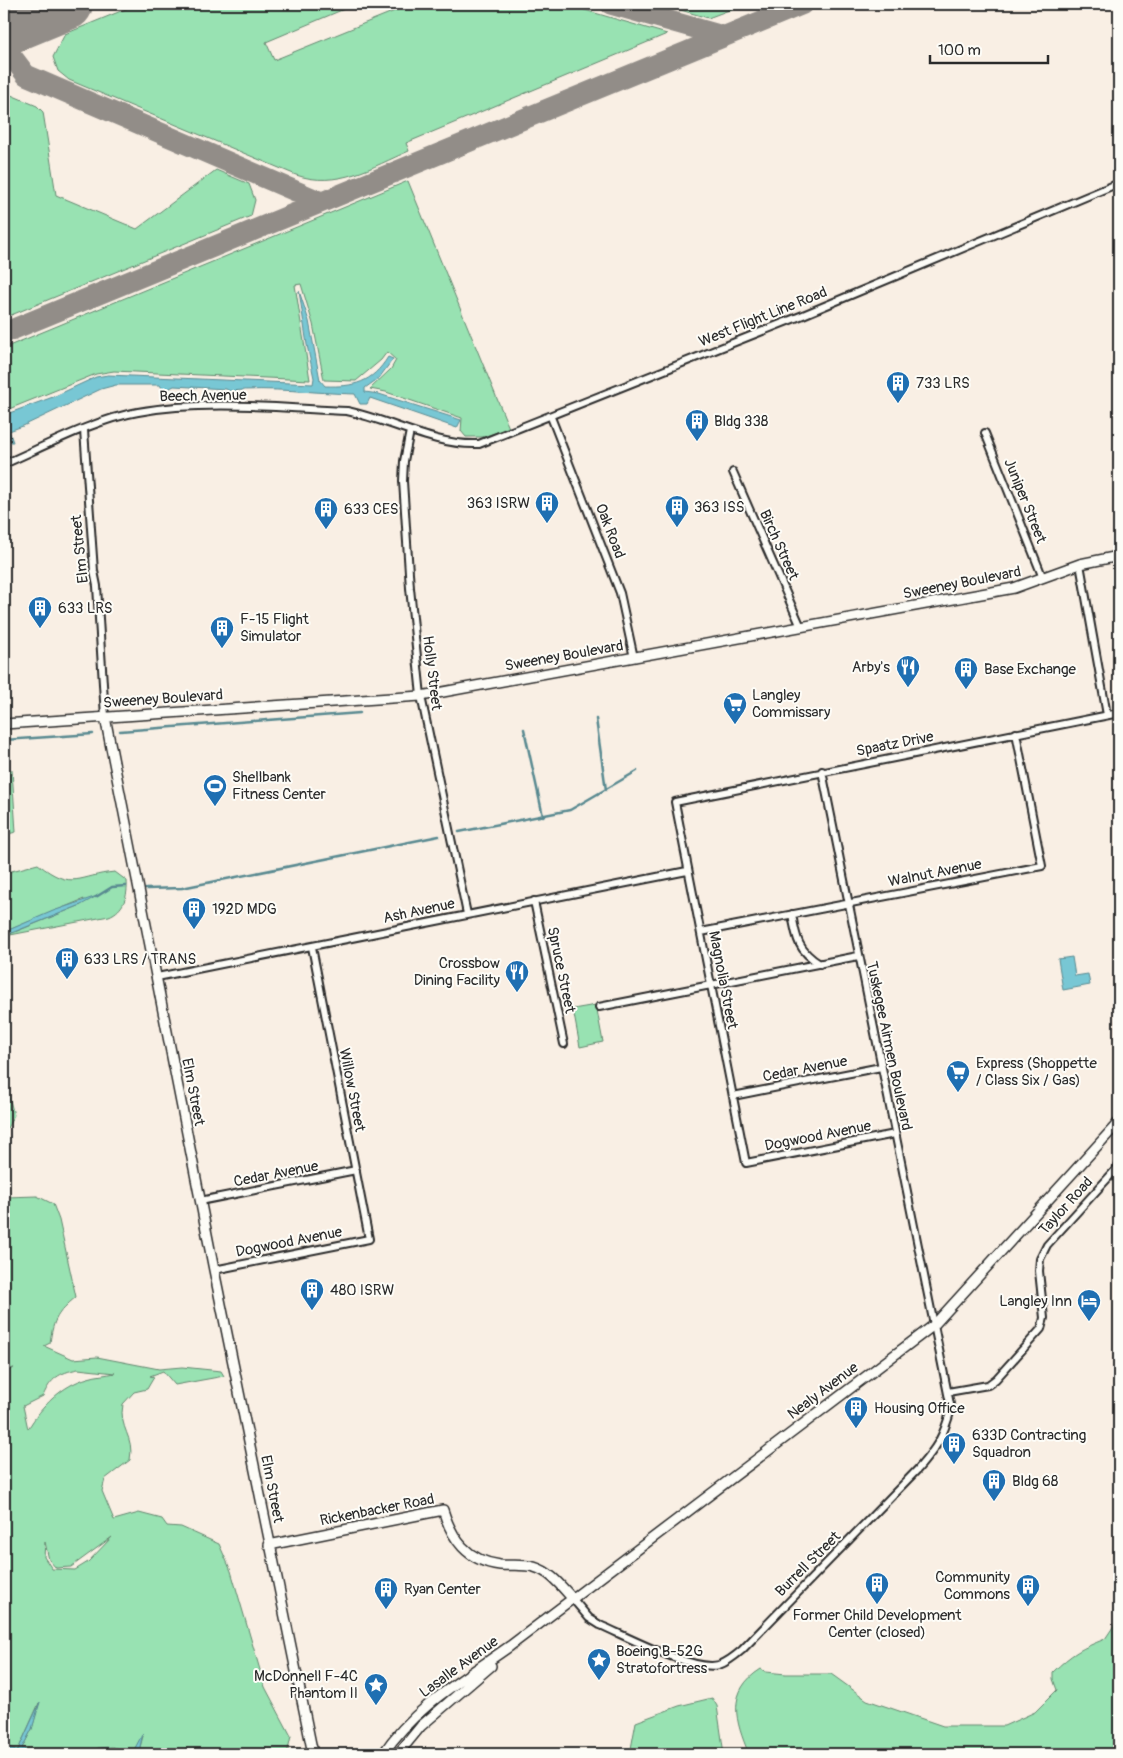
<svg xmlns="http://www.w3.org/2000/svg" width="1123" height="1758" viewBox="0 0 1123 1758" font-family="Pangolin,sans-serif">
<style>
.green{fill:#98e2b2;stroke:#62866e;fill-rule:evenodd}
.water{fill:#78c7d4;stroke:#598990}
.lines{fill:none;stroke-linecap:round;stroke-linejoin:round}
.stream{stroke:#598990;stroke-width:2.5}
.taxiway{stroke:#928d88;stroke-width:21}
.runway{stroke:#928d88;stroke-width:52}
.street-casing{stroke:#2b2b2b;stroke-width:10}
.secondary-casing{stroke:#2b2b2b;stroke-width:12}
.street{stroke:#fdfcf7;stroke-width:6}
.secondary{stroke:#fdfcf7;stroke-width:9}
.labels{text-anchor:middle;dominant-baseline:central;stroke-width:4;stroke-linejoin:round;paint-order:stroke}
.street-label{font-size:15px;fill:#2b2b2b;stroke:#fdfcf7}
.poi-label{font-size:15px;fill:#2b2b2b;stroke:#fdfcf7;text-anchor:start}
</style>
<rect width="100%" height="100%" fill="#f9efe4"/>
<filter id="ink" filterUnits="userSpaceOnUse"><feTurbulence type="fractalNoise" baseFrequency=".02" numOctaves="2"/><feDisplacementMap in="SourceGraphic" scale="10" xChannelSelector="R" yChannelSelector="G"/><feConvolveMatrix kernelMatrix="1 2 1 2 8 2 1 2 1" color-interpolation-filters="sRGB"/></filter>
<g filter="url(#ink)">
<path class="green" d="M138,4H356L266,42L274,60L412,4H564L667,34L406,143L409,151C372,167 337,189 296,175L69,80L58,71L53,57L65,34Z
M660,4H745L708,18Z
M4,92L37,106L43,112L56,195L137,229L216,170L249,184L255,200L251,216L4,318Z
M408,181L509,428L483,437H466L461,431L462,418L386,392L370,389L391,369L396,360L387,352L381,360L356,381L324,380L313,324L301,284L295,285L310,380L114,371L96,374L4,411V348Z
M4,770H12L16,832L4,835Z
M38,864C73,892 79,875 115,872L127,881C128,896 124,910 109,916L5,936L81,905L84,899L4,932V873Z
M596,1005L603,1042L580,1047L573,1009Z
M4,1079L14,1115L4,1134Z
M4,1193L6,1197L37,1196L53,1204L59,1220L76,1297C58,1312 53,1319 50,1343L44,1346L73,1359L97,1357L159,1369L182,1367L221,1371L224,1376L175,1385L163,1371L150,1376L154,1377L147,1389L134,1392L123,1404C118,1429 135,1436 130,1460L105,1479L102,1491L114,1520L139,1513L162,1519L167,1526L181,1527L219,1544L231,1571L265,1687L291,1736L287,1754H143L139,1751L143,1736L134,1750L127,1751L112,1747L98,1748L89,1754H26L25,1749L22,1748L32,1729L39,1703L18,1750L4,1746V1372L14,1368L4,1370ZM78,1369L115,1373C107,1375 97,1375 88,1378C62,1385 41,1407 28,1429L23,1406L43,1396C51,1378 59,1373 78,1369ZM112,1537L88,1562L75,1570L52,1569L44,1557L45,1542L49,1560L56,1568L71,1567Z
M1119,1618V1754H749C735,1721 726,1691 761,1669L766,1672L786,1674H831L867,1700L943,1726H1004L1035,1712L1057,1690L1053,1679V1672C1071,1654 1082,1648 1105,1639Z
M712,1698L717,1706L724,1754H630L636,1722L679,1706Z"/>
<path class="water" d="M299,291L309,321L320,380L325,386C354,387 372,383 388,357L393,359L379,378L365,388V392L379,394L461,420L457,428L370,398L367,404H360L355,394C313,393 271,387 230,391L226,389L174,386L164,391L160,385H116L101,389L23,426L9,431L13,442H11L6,432L4,433V415L53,397L96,377L108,375L313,384L314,378L307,345Z
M97,896L81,905L4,936V932L53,911Z
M1072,957L1075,976L1088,974L1090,985L1063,990L1058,959Z
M40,1702L32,1729L22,1748L25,1749L26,1754H4V1746L18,1750Z
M143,1733L139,1751L143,1754H89C105,1742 117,1752 134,1750Z"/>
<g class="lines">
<path class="stream" d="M1118,707H1119
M596,719L606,790
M524,729L543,816
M120,731L360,713
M4,740L93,734
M459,832L570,810L637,771
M146,889L182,888L439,836
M96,897L112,887L126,886"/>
<path class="taxiway" d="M610,4L723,36
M4,46L26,75L321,202
M4,333L803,4"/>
<path class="runway" d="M4,30L67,4"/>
<g class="street-casing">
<path id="street" d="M551,417L620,593L634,658
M84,430L94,571L97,586L105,717
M410,431L404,461L403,481L410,588L421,696L467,914
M985,433L1043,578
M4,464C43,447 96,419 138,412C204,400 280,408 347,411C391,420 434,446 479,444L803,315L1119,183
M733,472L801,627
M1080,564L1107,715
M534,901L564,1044
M792,914C796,938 798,951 820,964
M701,932L1042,866L1016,733
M157,977L687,871
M599,1007L858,956
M733,1096L881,1067
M895,1134L746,1163L675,802L1119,713
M200,1201L356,1170
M214,1270L369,1239L312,947
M948,1392L988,1385L996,1379L1041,1329L1044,1318L1039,1271L1040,1259L1047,1245L1119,1166
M572,1598L589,1618L600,1625C626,1636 693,1672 719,1665C728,1662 735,1656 742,1650L918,1469C937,1447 943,1438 951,1409L822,771"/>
</g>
<g class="secondary-casing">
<path id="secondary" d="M105,717L214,1270L313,1754
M4,724L421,696L1014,588L1080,564L1119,556
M269,1545L443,1510C452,1539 467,1561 500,1565C511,1566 522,1564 534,1567C551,1572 561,1586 572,1598
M383,1754C414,1707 465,1678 510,1646L934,1325L1119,1122
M398,1754L421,1726L491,1666"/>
</g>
<use href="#street" class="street"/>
<use href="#secondary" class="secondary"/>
</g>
</g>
<defs>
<g id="building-pin" transform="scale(1.25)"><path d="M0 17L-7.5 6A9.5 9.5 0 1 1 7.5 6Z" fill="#1f6fb2" stroke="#fdfcf7"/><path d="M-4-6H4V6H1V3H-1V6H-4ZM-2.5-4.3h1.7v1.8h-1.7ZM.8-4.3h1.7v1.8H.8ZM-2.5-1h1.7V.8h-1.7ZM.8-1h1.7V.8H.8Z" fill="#fff"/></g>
<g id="restaurant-pin" transform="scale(1.25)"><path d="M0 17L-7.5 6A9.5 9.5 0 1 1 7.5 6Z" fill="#1f6fb2" stroke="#fdfcf7"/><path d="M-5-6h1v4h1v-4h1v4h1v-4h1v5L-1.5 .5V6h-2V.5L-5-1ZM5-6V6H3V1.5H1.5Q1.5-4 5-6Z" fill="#fff"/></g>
<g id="supermarket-pin" transform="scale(1.25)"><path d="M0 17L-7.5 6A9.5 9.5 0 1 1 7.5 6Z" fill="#1f6fb2" stroke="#fdfcf7"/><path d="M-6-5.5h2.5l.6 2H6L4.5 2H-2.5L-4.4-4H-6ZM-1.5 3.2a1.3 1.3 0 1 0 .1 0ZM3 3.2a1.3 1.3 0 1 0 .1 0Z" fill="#fff"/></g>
<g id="stadium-pin" transform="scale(1.25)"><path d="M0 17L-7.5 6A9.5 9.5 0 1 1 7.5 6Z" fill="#1f6fb2" stroke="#fdfcf7"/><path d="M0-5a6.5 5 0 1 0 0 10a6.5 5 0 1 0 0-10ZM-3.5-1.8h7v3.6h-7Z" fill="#fff"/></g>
<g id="hotel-pin" transform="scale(1.25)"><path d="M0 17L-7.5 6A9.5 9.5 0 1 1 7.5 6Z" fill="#1f6fb2" stroke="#fdfcf7"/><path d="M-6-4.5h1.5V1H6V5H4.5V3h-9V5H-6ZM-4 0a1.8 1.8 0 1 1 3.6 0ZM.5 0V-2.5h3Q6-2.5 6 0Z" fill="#fff"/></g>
<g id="sight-pin" transform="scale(1.25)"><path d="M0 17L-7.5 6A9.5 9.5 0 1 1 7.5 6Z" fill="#1f6fb2" stroke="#fdfcf7"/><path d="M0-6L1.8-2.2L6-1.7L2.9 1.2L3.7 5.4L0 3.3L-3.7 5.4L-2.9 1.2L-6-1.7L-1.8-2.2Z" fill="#fff"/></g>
</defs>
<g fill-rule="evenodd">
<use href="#building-pin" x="898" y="383"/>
<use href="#building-pin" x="697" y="421"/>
<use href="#building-pin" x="547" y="503"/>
<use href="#building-pin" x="677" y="507"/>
<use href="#building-pin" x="326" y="509"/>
<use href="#building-pin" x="40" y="608"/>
<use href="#building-pin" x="222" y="628"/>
<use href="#restaurant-pin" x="908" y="667"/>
<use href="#building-pin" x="966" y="669"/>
<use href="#supermarket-pin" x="735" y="704"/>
<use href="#stadium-pin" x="215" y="786"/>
<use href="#building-pin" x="194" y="909"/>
<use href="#building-pin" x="67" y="959"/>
<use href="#restaurant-pin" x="517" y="972"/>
<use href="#supermarket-pin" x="958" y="1072"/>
<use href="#building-pin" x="312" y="1290"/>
<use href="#hotel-pin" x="1089" y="1301"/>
<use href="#building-pin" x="856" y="1408"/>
<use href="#building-pin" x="954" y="1444"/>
<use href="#building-pin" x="994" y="1481"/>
<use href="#building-pin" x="877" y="1584"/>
<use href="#building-pin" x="1028" y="1586"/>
<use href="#building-pin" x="386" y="1589"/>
<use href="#sight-pin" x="599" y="1660"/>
<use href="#sight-pin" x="376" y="1685"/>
</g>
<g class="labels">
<g class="street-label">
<text transform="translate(763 317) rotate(-22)">West Flight Line Road</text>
<text transform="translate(203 396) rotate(-1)">Beech Avenue</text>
<text transform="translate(1025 501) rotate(68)">Juniper Street</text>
<text transform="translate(610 531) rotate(69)">Oak Road</text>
<text transform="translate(779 545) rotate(66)">Birch Street</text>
<text transform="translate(80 549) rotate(-96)">Elm Street</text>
<text transform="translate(962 583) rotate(-11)">Sweeney Boulevard</text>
<text transform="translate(564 656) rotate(-10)">Sweeney Boulevard</text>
<text transform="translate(432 673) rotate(83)">Holly Street</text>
<text transform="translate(163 699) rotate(-4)">Sweeney Boulevard</text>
<text transform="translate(895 744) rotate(-11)">Spaatz Drive</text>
<text transform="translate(935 873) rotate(-11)">Walnut Avenue</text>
<text transform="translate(419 911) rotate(-12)">Ash Avenue</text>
<text transform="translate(561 970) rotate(78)">Spruce Street</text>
<text transform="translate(723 980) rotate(79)">Magnolia Street</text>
<text transform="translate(889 1046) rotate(78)">Tuskegee Airmen Boulevard</text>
<text transform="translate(805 1069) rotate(-11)">Cedar Avenue</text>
<text transform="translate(352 1090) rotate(79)">Willow Street</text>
<text transform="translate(193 1092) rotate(79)">Elm Street</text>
<text transform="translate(818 1136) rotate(-11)">Dogwood Avenue</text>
<text transform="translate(276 1174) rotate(-11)">Cedar Avenue</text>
<text transform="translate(1066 1206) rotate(-48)">Taylor Road</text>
<text transform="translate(289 1242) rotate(-11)">Dogwood Avenue</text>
<text transform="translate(823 1391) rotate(-37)">Nealy Avenue</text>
<text transform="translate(272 1489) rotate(79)">Elm Street</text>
<text transform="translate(377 1510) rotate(-11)">Rickenbacker Road</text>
<text transform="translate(808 1564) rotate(-45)">Burrell Street</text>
<text transform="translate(459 1667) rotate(-36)">Lasalle Avenue</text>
</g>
<g class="poi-label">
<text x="916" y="383">733 LRS</text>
<text x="714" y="421">Bldg 338</text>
<text x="530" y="503" text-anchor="end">363 ISRW</text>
<text x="694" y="507">363 ISS</text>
<text x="344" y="509">633 CES</text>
<text x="58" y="608">633 LRS</text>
<text x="240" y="619">F-15 Flight<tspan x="240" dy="17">Simulator</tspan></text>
<text x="890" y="667" text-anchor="end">Arby's</text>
<text x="984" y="669">Base Exchange</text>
<text x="752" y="695">Langley<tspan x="752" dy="17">Commissary</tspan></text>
<text x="232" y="777">Shellbank<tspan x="232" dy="17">Fitness Center</tspan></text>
<text x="212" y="909">192D MDG</text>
<text x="84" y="959">633 LRS / TRANS</text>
<text x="500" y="963" text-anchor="end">Crossbow<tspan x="500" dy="17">Dining Facility</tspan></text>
<text x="976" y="1063">Express (Shoppette<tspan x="976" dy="17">/ Class Six / Gas)</tspan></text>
<text x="330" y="1290">480 ISRW</text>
<text x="1072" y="1301" text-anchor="end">Langley Inn</text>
<text x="874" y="1408">Housing Office</text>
<text x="972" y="1435">633D Contracting<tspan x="972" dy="17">Squadron</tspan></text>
<text x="1012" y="1481">Bldg 68</text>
<text x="1010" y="1577" text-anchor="end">Community<tspan x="1010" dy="17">Commons</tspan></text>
<text x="404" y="1589">Ryan Center</text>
<text x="877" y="1615" text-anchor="middle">Former Child Development<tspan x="877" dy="17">Center (closed)</tspan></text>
<text x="616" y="1651">Boeing B-52G<tspan x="616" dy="17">Stratofortress</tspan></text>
<text x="358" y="1676" text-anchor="end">McDonnell F-4C<tspan x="358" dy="17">Phantom II</tspan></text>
</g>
</g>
<rect width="1123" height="1758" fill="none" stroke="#fdfcf7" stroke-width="20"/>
<rect x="10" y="10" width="1103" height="1738" fill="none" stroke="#2b2b2b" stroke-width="2" filter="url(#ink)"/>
<path d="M930 55v8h118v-8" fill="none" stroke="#2b2b2b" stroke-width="2.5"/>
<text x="938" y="55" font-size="15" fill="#2b2b2b" stroke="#fdfcf7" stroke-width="4" paint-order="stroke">100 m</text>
</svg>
